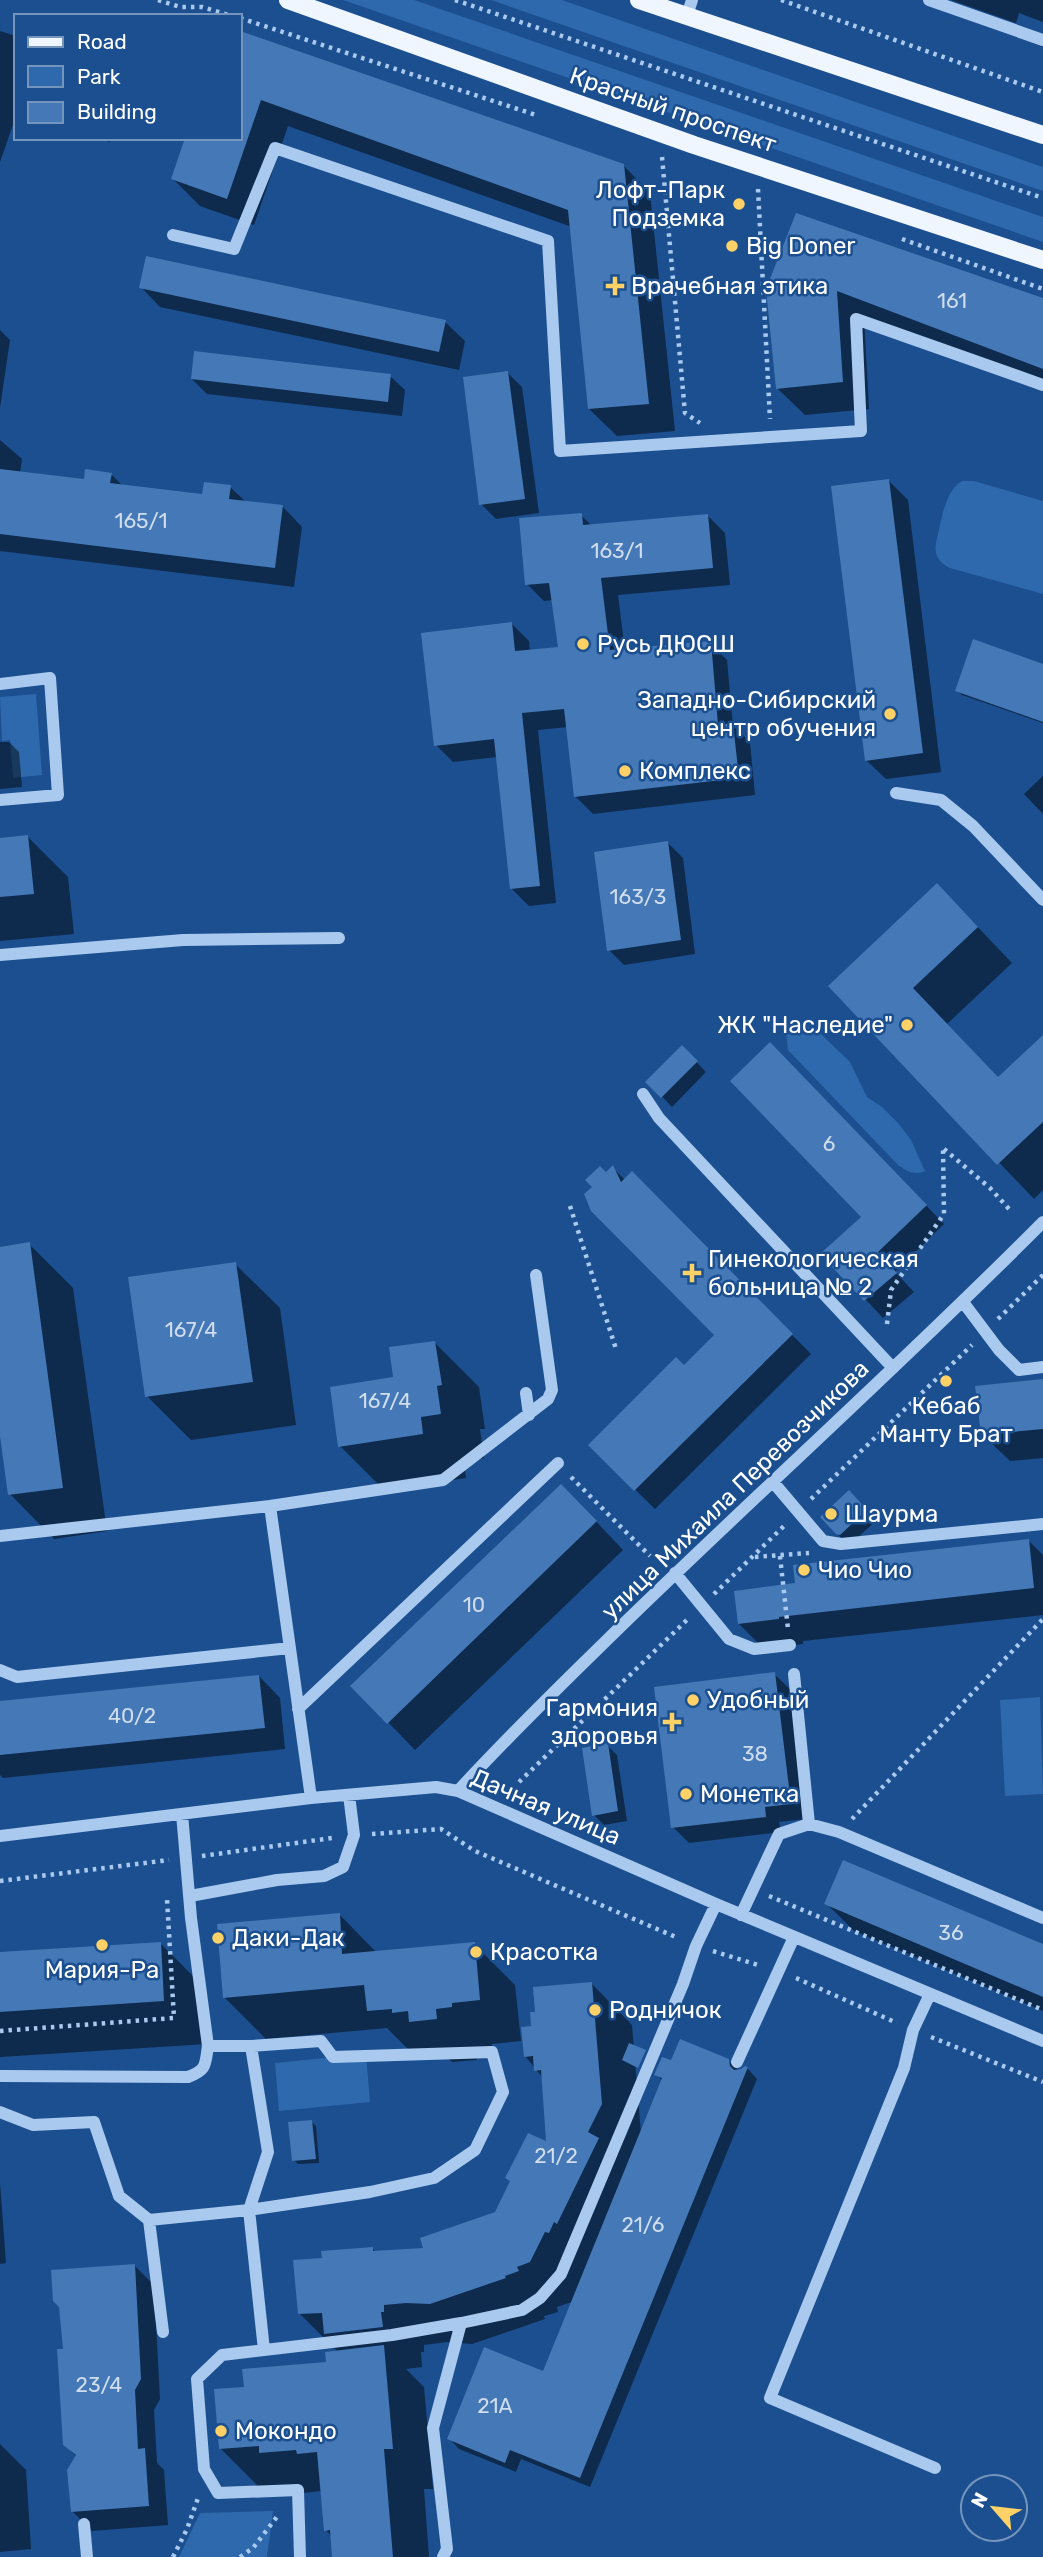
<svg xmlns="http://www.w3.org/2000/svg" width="1043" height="2557" viewBox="0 0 1043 2557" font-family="Rubik,sans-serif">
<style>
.green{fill:#2e69ad}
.shadow{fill:#0007}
.building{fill:#4478b7}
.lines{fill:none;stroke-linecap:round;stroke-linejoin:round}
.path{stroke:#a9c9ee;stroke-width:4.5;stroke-dasharray:3.5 5;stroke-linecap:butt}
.minor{stroke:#a9c9ee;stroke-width:12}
.major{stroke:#f0f6ff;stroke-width:18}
.poi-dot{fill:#ffd166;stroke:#1b4f8f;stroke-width:2.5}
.labels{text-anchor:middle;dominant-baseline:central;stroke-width:5;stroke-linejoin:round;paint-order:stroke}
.number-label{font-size:21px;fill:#d0dded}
.street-label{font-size:24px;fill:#fff;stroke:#1b4f8f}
.poi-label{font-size:24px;fill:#fff;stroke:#1b4f8f;text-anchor:start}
</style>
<rect width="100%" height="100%" fill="#1b4f8f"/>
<path class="green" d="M343,0H414L1043,217V242Z
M491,0H562L1043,167V191Z
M962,481H974L1043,501V594L950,568C939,563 934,555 936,543C941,524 944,491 962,481Z
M36,694L42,775L13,778L10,740L2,741L0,697Z
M785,1024L806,1026L822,1035L850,1062L867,1097L882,1107L899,1124L911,1140L925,1171C914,1176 907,1171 898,1165L788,1050Z
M1040,1697L1043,1794L1005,1796L1000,1700Z
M366,2054L370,2102L279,2111L275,2063Z
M273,2511L267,2557H179L200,2513Z"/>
<path class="shadow" d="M951,0H1043V22L1019,13L1016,23Z
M0,31L16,36V116L0,162Z
M240,33L623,165L650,193L675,431L617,436L589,409L572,227L288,126L254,225L200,206L173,179L240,138Z
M98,138H111L110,142Z
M797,215L1043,300V384L864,317L869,409L805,415L777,388Z
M141,287L445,322L465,341L459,370L160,307Z
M0,330L10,340L0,408Z
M507,372L522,387L539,513L496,519L481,504Z
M390,376L405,390L402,416L207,394L192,379Z
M0,440L22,459L20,473L85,481L111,474L123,486L204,496L230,487L246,502L283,507L302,527L294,587L0,551Z
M889,481L908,500L941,772L886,779L866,760Z
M581,515L592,526L708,516L725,533L730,585L618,595L625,651L710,643L727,660L733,726L750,742L755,795L593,814L575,796L568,727L538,730L556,903L529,906L511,888L497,757L453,762L436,745L512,624L529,641L530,651L560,648L553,600L544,601L527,584Z
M1043,666V723L962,695L957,690Z
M0,742H9L19,752L22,787L0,789Z
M1043,776V814L1024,794Z
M28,837L68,877L74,934L0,941V839Z
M668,843L683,858L695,954L624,965L609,950Z
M972,921L1012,963L947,1024L999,1079L1043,1037V1190L1034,1199L831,986Z
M682,1047L706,1072L672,1107L648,1082Z
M788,1062L944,1224L895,1272L914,1292L883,1318L823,1254L864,1217Z
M613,1168L625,1180L632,1174L811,1354L655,1509L590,1445L684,1367L717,1335L594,1187Z
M29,1244L73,1288L107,1531L54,1539L10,1494L0,1422V1248Z
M235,1264L280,1308L296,1425L191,1440L147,1396Z
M435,1343L479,1387L485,1429H480L484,1458L464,1461L466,1478L384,1490L340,1446L395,1379Z
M1043,1381V1458L1010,1461L982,1434Z
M859,1502L876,1521L850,1544H847L822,1517Z
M588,1513L623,1550L415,1750L353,1686Z
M1029,1541L1043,1555V1615L803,1641V1644L764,1649L739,1624L797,1585Z
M774,1674L790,1689L805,1819L779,1822L781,1832L689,1843L673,1827Z
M259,1676L280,1698L285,1749L3,1778L0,1775V1703Z
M607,1745L617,1755L627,1821L604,1825L594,1815Z
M826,1903L1043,1947V2011L854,1931Z
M339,1914L377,1953L474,1944L515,1985L521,2041L492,2044V2048L476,2050L477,2060L452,2062L442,2053L410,2051L387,2028L266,2039L225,1998Z
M161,1944L204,1987L207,2044L0,2057V1954Z
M592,1984L632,2025L641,2134L663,2081L656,2074L672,2063L728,2060L739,2071L747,2068L757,2079L590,2487L521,2459L516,2472L459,2449L449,2438L544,2373L572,2302L557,2307L558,2312L544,2316L545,2319L472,2344L447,2342L424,2345V2352H421L422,2367L406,2369L424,2387L433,2489H424L429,2557H334L332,2537L326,2530L322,2491L302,2493L261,2489L221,2449L246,2389L328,2363L338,2352L300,2314L324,2259L372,2248L376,2253L425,2249L496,2214L548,2144L543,2078L525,2056L533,2027Z
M311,2122L316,2126L319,2163L298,2164L294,2160Z
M0,2183L6,2263L0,2264Z
M135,2266L154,2285L160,2399L154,2410L157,2463L164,2470L168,2525L92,2531L72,2511L77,2457L65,2445V2350Z
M0,2444L26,2470L31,2549L0,2552Z"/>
<path class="building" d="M240,31L624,164L649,404L588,409L568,210L261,100L227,199L171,179L185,138H240Z
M796,213L1043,298V369L837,291L843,382L776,389L766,289Z
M146,256L446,320L439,352L139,288Z
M194,351L391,374L388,402L191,379Z
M508,371L525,499L479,505L463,377Z
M0,469L84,479L85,469L112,473L110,483L202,494L204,482L231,485L229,499L283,505L275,568L0,534Z
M889,479L923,753L865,761L831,486Z
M582,513L583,525L708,514L713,568L601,578L610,650L711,641L718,725L733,723L739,778L574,797L564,709L522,713L540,886L510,889L494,739L434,746L421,633L512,622L515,651L558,647L549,583L525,585L519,518Z
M973,639L1043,664V722L955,691Z
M28,835L34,894L0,897V838Z
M668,841L681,940L607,951L594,852Z
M937,883L978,927L913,988L998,1077L1043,1035V1122L997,1165L828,986Z
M770,1042L927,1205L878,1252L897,1273L864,1301L820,1254L861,1217L730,1081Z
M682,1045L698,1061L661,1098L645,1082Z
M613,1165L621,1182L632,1171L793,1334L634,1491L588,1445L676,1357L684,1365L714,1335L591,1211L584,1194L592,1187L585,1180L600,1166L606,1172Z
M30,1242L63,1488L8,1495L0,1436V1247Z
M236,1262L253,1382L145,1397L128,1277Z
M435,1341L442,1385L437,1386L441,1414L421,1417L423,1434L338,1447L330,1387L393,1377L389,1347Z
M1043,1379V1429L981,1435L975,1386Z
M561,1484L597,1521L387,1724L350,1686Z
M849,1490L867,1510L840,1535L836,1534L820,1517Z
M1029,1539L1034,1588L779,1617V1619L738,1624L734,1591L795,1583L793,1565Z
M775,1672L791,1804L765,1807L766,1817L671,1828L654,1687Z
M259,1675L265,1728L0,1755V1701Z
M608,1743L618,1811L592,1816L582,1748Z
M843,1860L1043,1944V1997L824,1904Z
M340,1913L342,1954L475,1942L480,2000L452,2003V2007L436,2009L437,2019L409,2022L408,2011L392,2013V2009L367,2011L364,1985L223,1998L217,1924Z
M161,1942L164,2001L0,2012V1952Z
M592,1982L602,2104L588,2132L599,2138L557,2224L554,2222L549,2233L545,2232L530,2262L517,2267L519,2271L505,2276L506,2278L430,2304L406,2303L384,2305V2312H381L383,2327L324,2334L322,2313L298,2314L293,2260L322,2258L321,2251L373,2247V2251L423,2248L420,2238L495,2212L510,2181L505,2178L528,2133L546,2141L541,2070L534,2071L533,2056L524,2057L521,2027L531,2026L530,2012H535L533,1987Z
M680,2039L729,2059L730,2066L734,2070L741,2069L745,2066L748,2067L580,2478L510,2450L505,2463L447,2439L484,2347L543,2371L662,2078L654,2075L662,2057L671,2060Z
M629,2043L646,2050L638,2068L622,2060Z
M312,2120L316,2159L292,2161L288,2122Z
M135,2264L141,2379L135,2390L138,2449L145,2448L149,2506L71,2512L67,2470L76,2455L63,2445L57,2349H63L59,2307L53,2301L51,2270Z
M384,2345L393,2449H384L393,2557H332L330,2530L324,2531L317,2452L297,2454L296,2450L259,2453V2446L219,2449L214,2389L244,2387L242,2369L326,2362L325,2352Z"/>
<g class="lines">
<path class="path" d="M158,0L180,7H202L232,16
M455,0L1043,198
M781,0L1043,92
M240,18L536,115
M662,157L685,413L700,423
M758,189L770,419
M902,239L1043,289
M944,1149L990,1188L1009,1209
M570,1206L616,1349
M998,1319L1043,1275
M887,1324L891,1290L944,1214L943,1148
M571,1477L650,1556
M811,1499L972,1345
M780,1556L788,1629
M755,1557L809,1553
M714,1594L785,1525
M519,1782L690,1617
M852,1819L1043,1619
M372,1834L441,1829L475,1851L678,1938
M202,1856L332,1838
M0,1881L169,1860
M769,1896L1043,2010
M713,1951L761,1966
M796,1978L897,2023
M0,2031L174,2018L167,1899
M931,2037L1043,2082
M173,2557L187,2529L198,2498
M240,2557L253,2548L279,2514"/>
<path class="minor" d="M929,0L1043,40
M687,16L692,0
M173,235L234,249L275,148L548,241L560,451L861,431L856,319L1043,385
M0,684L50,678L58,795L0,800
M896,793L941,800L973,826L1043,900
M0,955L183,940L339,938
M643,1094L659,1118L893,1368
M963,1302L999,1350L1019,1370L1043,1367
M526,1393L529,1415
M773,1482L823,1541L841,1544L1043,1524
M0,1536L270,1506
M675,1573L729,1639L754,1649L790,1645
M0,1670L17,1677L290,1648
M794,1674L809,1824
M298,1709L558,1463
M458,1791C507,1737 559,1687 611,1636C753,1497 902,1364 1043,1222
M311,1798L270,1506L443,1480L548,1399L552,1390L536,1275
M182,1814L191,1918L208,2046H251
M0,1836L311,1798L436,1787L458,1791L716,1904L1043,2041
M190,1896L277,1880L324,1876L343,1867L354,1835L349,1795
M741,1915L779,1834L809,1824L839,1832L1043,1918
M930,1994L913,2030L904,2068L770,2398L935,2468
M321,2041L333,2057L492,2052L503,2092L475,2150L434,2178L370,2192L249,2210L268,2152L251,2046Z
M737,2062L794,1937
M0,2076L188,2077C207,2070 205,2065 208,2046
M0,2112L33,2125L94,2122L119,2196L149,2220
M163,2332L149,2220L249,2210L264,2350
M84,2524L87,2557
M300,2557L298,2490L218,2493L204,2469L197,2379L222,2355L392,2335L461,2323
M443,2557L447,2549L433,2428L461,2323L522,2310L540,2298L561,2274L683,1984L696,1946L716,1904"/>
<path class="major" d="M288,0L694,145L1043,260
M639,0L1043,135"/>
</g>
<g class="poi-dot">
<circle cx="739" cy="204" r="7"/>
<circle cx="732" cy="246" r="7"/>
<path d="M611.5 275.5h7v7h7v7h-7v7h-7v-7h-7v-7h7z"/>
<circle cx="583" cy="644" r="7"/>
<circle cx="890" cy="714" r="7"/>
<circle cx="625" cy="771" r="7"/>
<circle cx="907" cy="1025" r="7"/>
<path d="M688.5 1262.5h7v7h7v7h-7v7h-7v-7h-7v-7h7z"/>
<circle cx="946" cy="1381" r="7"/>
<circle cx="831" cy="1514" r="7"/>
<circle cx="804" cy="1570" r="7"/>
<circle cx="693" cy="1700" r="7"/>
<path d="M668.5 1711.5h7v7h7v7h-7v7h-7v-7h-7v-7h7z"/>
<circle cx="686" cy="1794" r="7"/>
<circle cx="218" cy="1938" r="7"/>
<circle cx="102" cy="1945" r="7"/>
<circle cx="476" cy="1952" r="7"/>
<circle cx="595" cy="2010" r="7"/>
<circle cx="221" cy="2431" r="7"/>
</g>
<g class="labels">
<g class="number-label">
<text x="952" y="300">161</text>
<text x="141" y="520">165/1</text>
<text x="617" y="550">163/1</text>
<text x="638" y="896">163/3</text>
<text x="829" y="1143">6</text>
<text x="191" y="1329">167/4</text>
<text x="385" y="1400">167/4</text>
<text x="474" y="1604">10</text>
<text x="132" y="1715">40/2</text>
<text x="755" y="1753">38</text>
<text x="951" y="1932">36</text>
<text x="556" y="2155">21/2</text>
<text x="643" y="2224">21/6</text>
<text x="99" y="2384">23/4</text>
<text x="495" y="2405">21А</text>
</g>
<g class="street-label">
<text transform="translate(673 110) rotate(19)">Красный проспект</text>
<text transform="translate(735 1490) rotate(-44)">улица Михаила Перевозчикова</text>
<text transform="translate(546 1807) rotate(23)">Дачная улица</text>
</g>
<g class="poi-label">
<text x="725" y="190" text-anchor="end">Лофт-Парк<tspan x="725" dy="28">Подземка</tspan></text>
<text x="746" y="246">Big Doner</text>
<text x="631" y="286">Врачебная этика</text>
<text x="597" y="644">Русь ДЮСШ</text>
<text x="876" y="700" text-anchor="end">Западно-Сибирский<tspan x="876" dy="28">центр обучения</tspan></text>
<text x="639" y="771">Комплекс</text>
<text x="893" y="1025" text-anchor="end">ЖК "Наследие"</text>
<text x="708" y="1259">Гинекологическая<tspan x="708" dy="28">больница № 2</tspan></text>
<text x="946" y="1406" text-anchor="middle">Кебаб<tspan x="946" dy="28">Манту Брат</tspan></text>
<text x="845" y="1514">Шаурма</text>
<text x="818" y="1570">Чио Чио</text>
<text x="707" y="1700">Удобный</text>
<text x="658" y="1708" text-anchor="end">Гармония<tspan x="658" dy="28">здоровья</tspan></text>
<text x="700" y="1794">Монетка</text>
<text x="232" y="1938">Даки-Дак</text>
<text x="490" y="1952">Красотка</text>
<text x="102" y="1970" text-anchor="middle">Мария-Ра</text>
<text x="609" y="2010">Родничок</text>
<text x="235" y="2431">Мокондо</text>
</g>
</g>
<rect x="14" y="14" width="228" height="126" fill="#1b4f8f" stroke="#7695bc" stroke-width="2"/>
<rect x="28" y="37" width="35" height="10" fill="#f0f6ff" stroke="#7695bc" stroke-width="2"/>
<text x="77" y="49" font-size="21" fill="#ffffff">Road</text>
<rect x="28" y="66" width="35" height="21" fill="#2e69ad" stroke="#7695bc" stroke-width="2"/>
<text x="77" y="84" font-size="21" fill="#ffffff">Park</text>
<rect x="28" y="102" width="35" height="21" fill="#4478b7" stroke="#7695bc" stroke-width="2"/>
<text x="77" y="119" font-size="21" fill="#ffffff">Building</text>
<g transform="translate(994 2508) rotate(298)"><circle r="33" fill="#1b4f8f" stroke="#7695bc" stroke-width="2"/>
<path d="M0-5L12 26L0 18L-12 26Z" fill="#ffd166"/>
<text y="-10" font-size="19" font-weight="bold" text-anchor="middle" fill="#ffffff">N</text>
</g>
</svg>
